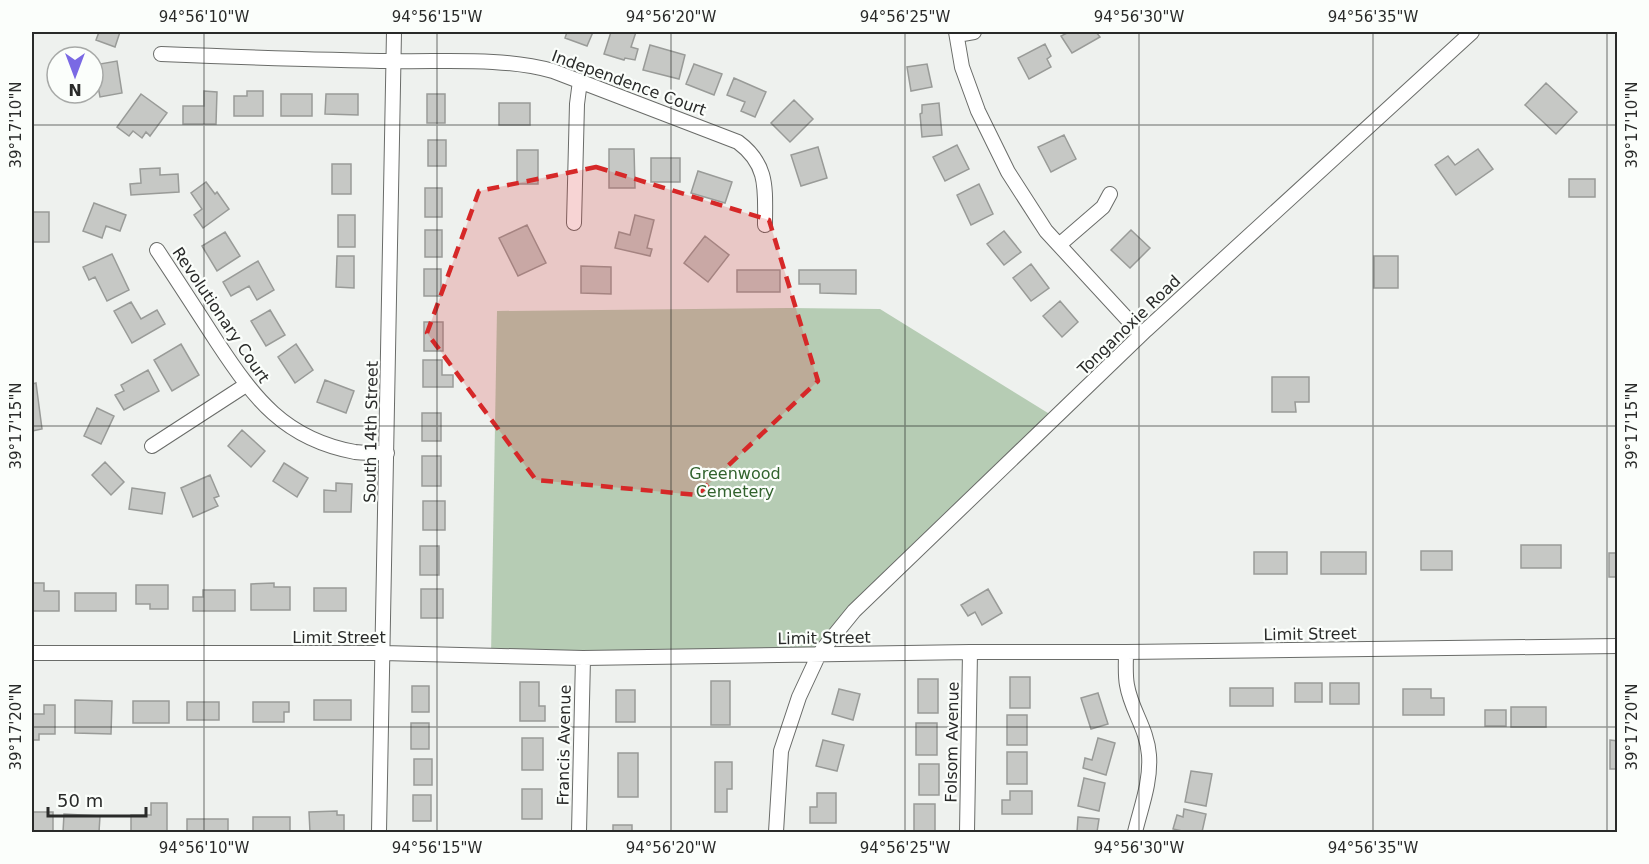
<svg xmlns="http://www.w3.org/2000/svg" width="1649" height="864" viewBox="0 0 1649 864" font-family="'DejaVu Sans',sans-serif">
<style>
.green{fill:#b6ccb4}
.building{fill:#c6c8c5;stroke:#999b98;stroke-width:1.5}
.lines{fill:none;stroke-linecap:round;stroke-linejoin:round}
.minor-casing{stroke:#6a6c69;stroke-width:16}
.minor{stroke:#fff;stroke-width:14}
.marked{fill:#d62828;fill-opacity:0.2;stroke:#d62828;stroke-width:4.5;stroke-dasharray:12 8;stroke-linejoin:round}
.ticks{fill:none;stroke:#292a29;stroke-width:1.5;stroke-opacity:0.45}
.labels{text-anchor:middle;dominant-baseline:central;stroke-width:4.5;stroke-linejoin:round;paint-order:stroke}
.street-label{font-size:16px;fill:#292a29;stroke:#fbfefb}
.park-label{font-size:16px;fill:#31622d;stroke:#fbfefb}
.neatline{fill:none;stroke:#292a29;stroke-width:2}
.ticks-label{font-size:15px;text-anchor:middle;fill:#292a29}
</style>
<rect width="100%" height="100%" fill="#eef1ee"/>
<path class="green" d="M788,308L880,309L1056,418L819,654L491,656L497,311Z"/>
<path class="building" d="M99,32H120L115,47L96,40Z
M567,32H593L587,46L565,38Z
M611,32H636L631,47L638,49L635,60L625,58L624,60L604,54Z
M1069,32H1096L1100,37L1072,53L1061,36Z
M1045,44L1051,56L1047,59L1051,67L1029,79L1018,58Z
M650,45L685,55L679,79L643,70Z
M117,61L122,93L100,97L94,65Z
M694,64L722,74L714,95L686,84Z
M927,64L932,87L911,91L907,67Z
M734,78L766,92L755,117L741,111L745,102L727,95Z
M1546,83L1577,112L1556,134L1525,105Z
M204,91L217,92L216,124H183V106H204Z
M247,91H263V116H234V96H247Z
M141,94L167,113L150,136L146,132L142,138L133,131L129,136L117,127Z
M281,94H312V116H281Z
M326,94H358V115L325,114Z
M427,94H445V123H427Z
M794,100L813,119L790,142L771,123Z
M499,103H530V125H499Z
M939,103L942,135L922,137L920,114L922,113V105Z
M1064,135L1076,159L1051,172L1038,147Z
M428,140H446V166H428Z
M957,145L969,169L945,181L933,157Z
M818,147L827,178L801,186L791,155Z
M609,149H634L635,188H609Z
M1478,149L1493,169L1456,195L1435,165L1448,156L1455,165Z
M517,150H538V184H517Z
M651,158H680V182H651Z
M332,164H351V194H332Z
M160,168V175L178,174L179,192L131,195L130,184L141,183L140,169Z
M698,171L732,182L725,203L691,193Z
M1569,179H1595V197H1569Z
M206,182L215,194L217,192L229,209L203,228L194,215L202,209L191,193Z
M979,184L993,214L971,225L957,195Z
M425,188H442V217H425Z
M94,203L126,215L120,231L106,226L102,238L83,231Z
M32,212H49V242H32Z
M338,215H355V247H338Z
M635,215L654,220L647,248L652,249L650,256L615,248L619,232L630,235Z
M527,225L546,263L518,276L499,238Z
M425,230H442V257H425Z
M1131,230L1150,248L1130,268L1111,250Z
M1004,231L1021,252L1004,265L987,244Z
M225,232L240,256L217,271L202,246Z
M705,236L729,255L708,282L684,263Z
M112,254L129,290L107,301L95,277L89,280L83,267Z
M337,256H354V288L336,287Z
M1374,256H1398V288H1374Z
M258,261L274,290L257,300L249,286L231,296L223,282Z
M1031,264L1049,288L1031,301L1013,278Z
M581,266L611,267V294L581,293Z
M424,269H441V296H424Z
M737,270H780V292H737Z
M799,270H856V294L820,293V284H799Z
M1060,301L1078,322L1062,337L1043,316Z
M131,302L141,319L157,310L165,324L132,343L114,311Z
M270,310L285,335L266,346L251,321Z
M424,322H443V351H424Z
M181,344L199,375L172,391L154,360Z
M296,344L313,370L295,383L278,357Z
M423,360H442V375H453V387H423Z
M148,370L159,391L124,410L115,395L124,391L121,385Z
M1272,377H1309V402H1295L1296,412H1272Z
M325,380L354,391L346,413L317,402Z
M36,383L42,429L32,431V384Z
M97,408L114,416L101,444L84,436Z
M422,413H441V441H422Z
M242,430L265,451L251,467L228,446Z
M422,456H441V486H422Z
M105,462L124,482L111,495L92,475Z
M284,463L308,478L297,497L273,481Z
M210,475L219,496L214,498L218,506L193,517L181,488Z
M336,483L352,484L351,512H324V490L336,491Z
M132,488L165,493L162,514L129,509Z
M423,501H445V530H423Z
M1521,545H1561V568H1521Z
M420,546H439V575H420Z
M1421,551H1452V570H1421Z
M1254,552H1287V574H1254Z
M1321,552H1366V574H1321Z
M1609,553H1618V577H1609Z
M32,583H44V591H59V611H32Z
M274,583V587H290V610H251V584Z
M136,585H168V609H150V604H136Z
M314,588H346V611H314Z
M421,589H443V618H421Z
M988,589L1002,613L982,625L975,612L968,616L961,605Z
M203,590H235V611H193V597H203Z
M75,593H116V611H75Z
M1010,677H1030V708H1010Z
M918,679H938V713H918Z
M711,681H730V725H711Z
M520,682H539V706H545V721H520Z
M1295,683H1322V702H1295Z
M1330,683H1359V704H1330Z
M412,686H429V712H412Z
M1230,688H1273V706H1230Z
M839,689L860,694L853,720L832,714Z
M1403,689H1431V698H1444V715H1403Z
M616,690H635V722H616Z
M1098,693L1108,724L1091,729L1081,698Z
M75,700L112,701L111,734L75,733Z
M314,700H351V720H314Z
M32,701L33,714H44V705H55V734H39V740H32Z
M133,701H169V723H133Z
M187,702H219V720H187Z
M253,702H289V712H284V722H253Z
M1511,707H1546V727H1511Z
M1485,710H1506V726H1485Z
M1007,715H1027V745H1007Z
M411,723H429V749H411Z
M916,723H937V755H916Z
M522,738H543V770H522Z
M1098,738L1115,743L1106,775L1083,768L1085,758L1092,760Z
M823,740L844,745L837,771L816,766Z
M1610,740L1618,741V769H1610Z
M1007,752H1027V784H1007Z
M618,753H638V797H618Z
M414,759H432V785H414Z
M715,762H732V789H727V812H715Z
M919,764H939V795H919Z
M1191,771L1212,774L1206,806L1185,802Z
M1084,778L1105,783L1099,811L1078,806Z
M522,789H542V819H522Z
M1010,791H1032V814H1002V800H1010Z
M817,793H836V823H810V807H817Z
M413,795H431V821H413Z
M151,803H167V832H131V815H151Z
M914,804H935V832H914Z
M1184,809L1206,814L1202,832H1187L1173,829L1177,815L1183,817Z
M337,811V815H344V832H310L309,812Z
M32,812H53V832H32Z
M64,814L100,816L99,832H63Z
M253,817H290V832H253Z
M1078,817L1099,819L1097,832H1077Z
M187,819H228V832H187Z
M613,825H632V832H613Z"/>
<g class="lines">
<g class="minor-casing">
<path id="minor" d="M956,32L962,67L978,111L1008,172L1046,231L1141,334
M957,35L974,32
M161,54C238,57 316,60 394,61C447,62 501,57 553,71L738,142C769,165 765,190 765,225
M574,223L577,104L580,81
M1059,245L1103,207L1110,194
M157,250C177,280 197,311 217,342C254,398 284,439 355,452C365,453 376,453 387,453
M152,446L246,385
M1126,652C1126,663 1125,675 1127,685C1131,710 1147,728 1149,755C1151,782 1141,807 1135,832
M32,653H383L583,658L970,652H1126L1618,646
M379,832L394,32
M579,832L583,658
M776,832L781,751L799,697L819,654L854,611L1146,330L1472,32
M967,832L970,652"/>
</g>
<use href="#minor" class="minor"/>
</g>
<path class="marked" d="M596,167L769,220L818,381L697,495L536,480L427,333L479,191Z"/>
<path class="ticks" d="M204,32V832M437,32V832M671,32V832M905,32V832M1139,32V832M1373,32V832M1607,32V832M32,125H1618M32,426H1618M32,727H1618"/>
<g class="labels">
<g class="street-label">
<text transform="translate(629 83) rotate(20)">Independence Court</text>
<text transform="translate(221 315) rotate(56)">Revolutionary Court</text>
<text transform="translate(1129 325) rotate(-44)">Tonganoxie Road</text>
<text transform="translate(371 432) rotate(-89)">South 14th Street</text>
<text transform="translate(1310 634) rotate(-1)">Limit Street</text>
<text x="339" y="637">Limit Street</text>
<text transform="translate(824 638) rotate(-1)">Limit Street</text>
<text transform="translate(952 742) rotate(-89)">Folsom Avenue</text>
<text transform="translate(564 745) rotate(-89)">Francis Avenue</text>
</g>
<g class="park-label">
<text x="735" y="473">Greenwood<tspan x="735" dy="18">Cemetery</tspan></text>
</g>
</g>
<rect width="1649" height="864" fill="none" stroke="#fbfefb" stroke-width="66"/>
<g transform="translate(75 75) rotate(180)"><circle r="28" fill="#fbfefb" stroke="#a7a9a7" stroke-width="1.5"/>
<path d="M0-4.5L10 22L0 15L-10 22Z" fill="#7a69e4"/>
<text y="-9" font-size="16" font-weight="bold" text-anchor="middle" fill="#292a29">N</text>
</g>
<path d="M48 807v9h98v-9" fill="none" stroke="#292a29" stroke-width="3"/>
<text x="57" y="807" font-size="18" fill="#292a29" stroke="#fbfefb" stroke-width="4.5" paint-order="stroke">50 m</text>
<rect x="33" y="33" width="1583" height="798" class="neatline"/>
<g class="ticks-label">
<text x="204" y="22">94°56'10"W</text>
<text x="437" y="22">94°56'15"W</text>
<text x="671" y="22">94°56'20"W</text>
<text x="905" y="22">94°56'25"W</text>
<text x="1139" y="22">94°56'30"W</text>
<text x="1373" y="22">94°56'35"W</text>
<text transform="translate(1632 125) rotate(-90)" y="5">39°17'10"N</text>
<text transform="translate(16 125) rotate(-90)" y="5">39°17'10"N</text>
<text transform="translate(1632 426) rotate(-90)" y="5">39°17'15"N</text>
<text transform="translate(16 426) rotate(-90)" y="5">39°17'15"N</text>
<text transform="translate(1632 727) rotate(-90)" y="5">39°17'20"N</text>
<text transform="translate(16 727) rotate(-90)" y="5">39°17'20"N</text>
<text x="204" y="853">94°56'10"W</text>
<text x="437" y="853">94°56'15"W</text>
<text x="671" y="853">94°56'20"W</text>
<text x="905" y="853">94°56'25"W</text>
<text x="1139" y="853">94°56'30"W</text>
<text x="1373" y="853">94°56'35"W</text>
</g>
</svg>
